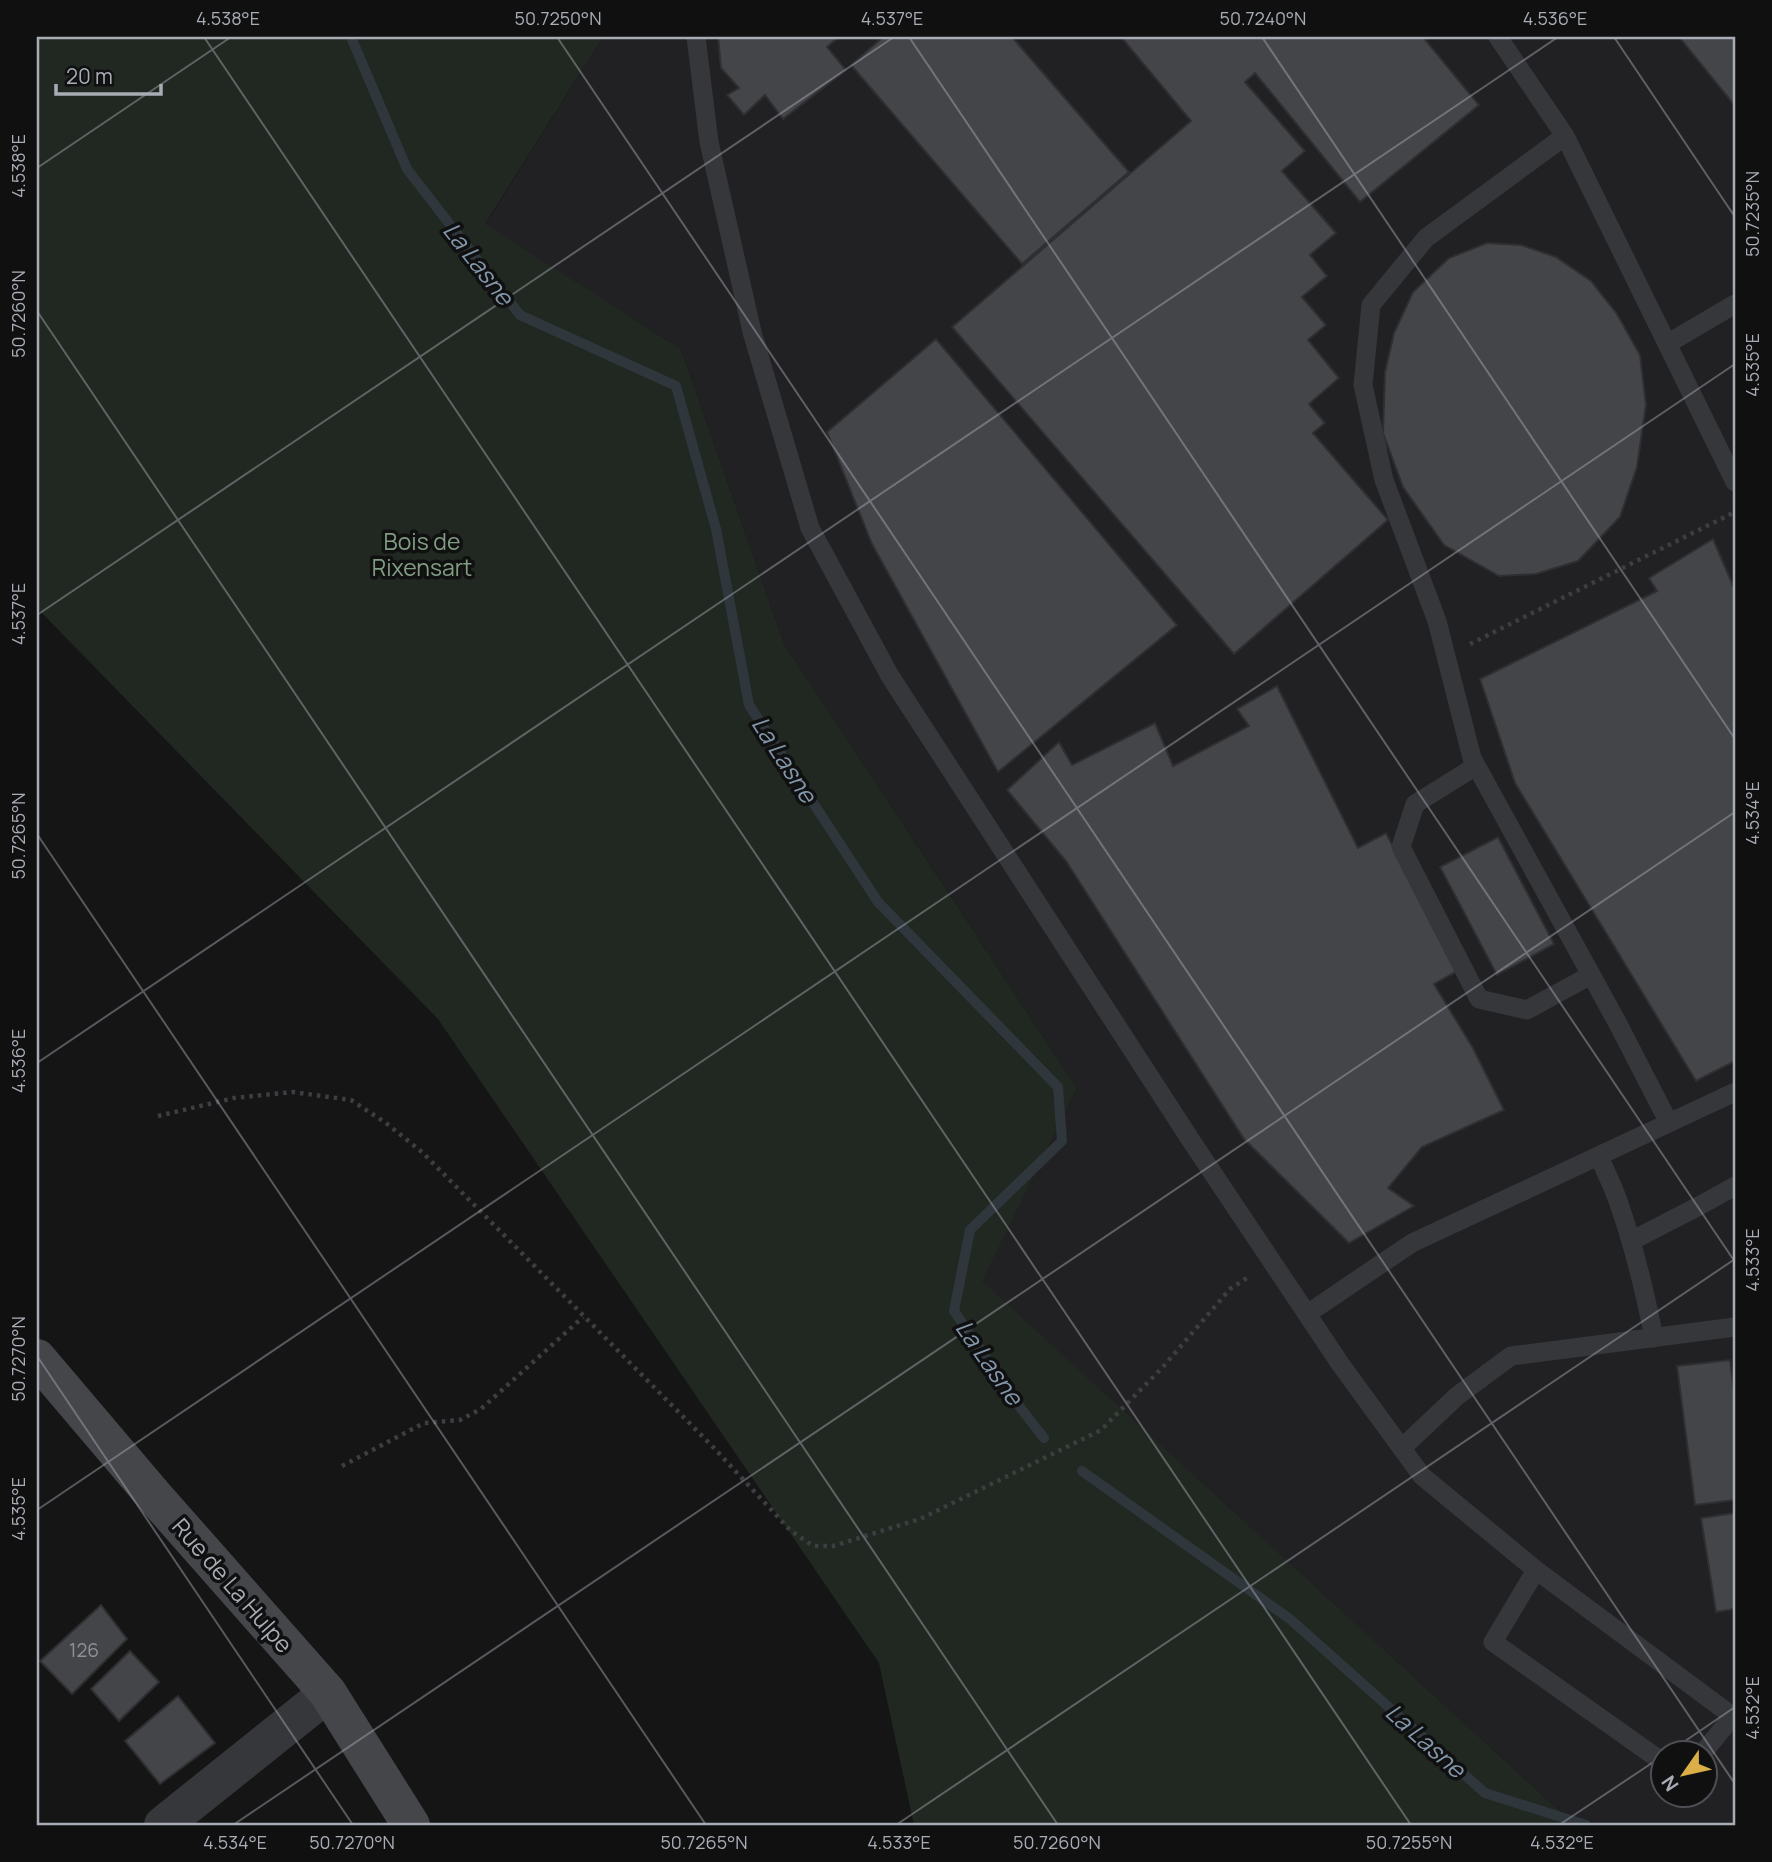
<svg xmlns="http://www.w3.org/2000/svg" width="1772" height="1862" viewBox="0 0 1772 1862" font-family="Manrope,sans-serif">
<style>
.built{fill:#212123;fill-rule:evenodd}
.green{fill:#212822}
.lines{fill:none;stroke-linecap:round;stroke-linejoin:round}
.stream{stroke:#2f373d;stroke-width:10}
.building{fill:#444549;stroke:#2f2f32;stroke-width:2}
.path{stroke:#3c3e41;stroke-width:4.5;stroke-dasharray:3.5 5;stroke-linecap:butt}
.lane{stroke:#36373b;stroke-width:19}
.street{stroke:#36373b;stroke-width:38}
.secondary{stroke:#44464a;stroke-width:38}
.ticks{fill:none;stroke:#a8acb5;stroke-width:2;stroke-opacity:0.45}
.labels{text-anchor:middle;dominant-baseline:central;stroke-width:7;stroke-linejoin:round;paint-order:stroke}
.number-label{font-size:19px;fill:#8f929a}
.park-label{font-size:23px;fill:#819d84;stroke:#101011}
.street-label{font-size:23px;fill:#a8acb5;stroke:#101011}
.water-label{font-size:24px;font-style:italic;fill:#8397ab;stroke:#101011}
.neatline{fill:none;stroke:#a8acb5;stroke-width:2.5}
.ticks-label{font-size:18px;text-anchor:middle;fill:#a8acb5}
</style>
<rect width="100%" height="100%" fill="#151516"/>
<path class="built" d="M603,37H1735V1825H1575L981,1281L1077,1088L784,644L681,349L485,225ZM1664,1754H1706V1796H1664Z"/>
<path class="green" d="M37,37H603L485,224L681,349L784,644L1077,1088L982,1281L1575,1825H914L879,1663L438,1019L37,608Z"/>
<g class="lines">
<path class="stream" d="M351,37L407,169L520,315L676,386L716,529L749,705L878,902L1058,1087L1062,1141L970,1230L954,1311L1019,1406L1044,1438
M1082,1471L1290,1619L1485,1793L1586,1825"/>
</g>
<path class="building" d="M718,37H839L827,47L846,70L783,119L765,95L744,115L727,95L739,88L721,68Z
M883,37H1012L1129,172L1022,264L851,65Z
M1121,37H1423L1479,105L1360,202L1255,73L1245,82L1305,151L1282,171L1336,233L1310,255L1327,276L1302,297L1326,325L1308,340L1339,378L1309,404L1325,423L1313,433L1388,520L1234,654L952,327L1191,121Z
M1679,37H1735V106Z
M1487,243L1521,245L1556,257L1591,281L1617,314L1640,355L1646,405L1637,467L1620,517L1578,561L1536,574L1499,576L1444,545L1403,487L1383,433L1385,372L1394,333L1413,292L1449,258Z
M936,339L1177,625L998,772L872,544L827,432Z
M1713,539L1735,590V1061L1696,1081L1515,783L1480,679L1657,591L1649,578Z
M1277,686L1358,848L1386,833L1457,971L1434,984L1473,1048L1504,1110L1422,1147L1388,1188L1414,1206L1349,1243L1244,1139L1066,861L1007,790L1059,742L1072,765L1155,723L1173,766L1249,726L1237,709Z
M1498,837L1554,944L1497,975L1440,867Z
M1730,1360L1735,1398V1500L1695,1505L1677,1366Z
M1735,1513V1609L1716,1612L1701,1518Z
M101,1605L127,1639L72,1694L40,1661Z
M130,1651L159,1682L119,1721L91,1689Z
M178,1696L215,1743L160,1784L125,1741Z"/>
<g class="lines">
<path class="path" d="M1470,644L1735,512
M158,1116L234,1098L293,1092L351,1100L386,1123L422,1152L714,1448L790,1530L813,1546H833L920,1519L1101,1430L1162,1368L1230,1289L1250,1276
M342,1466L424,1423L460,1420L481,1409L583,1317"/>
<path class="lane" d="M696,37L709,142L752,332L810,528L890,676L1192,1142L1341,1365L1422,1476L1536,1570L1735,1718
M1498,37L1565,136L1735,482
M1565,136L1426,238L1371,305L1363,385L1384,480L1437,621L1472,758L1617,1022L1669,1123
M1667,344L1735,304
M1476,766L1415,804L1401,847L1479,999L1527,1010L1591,975
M1599,1156C1605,1171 1613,1186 1618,1201C1634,1246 1645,1292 1654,1338
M1631,1241L1699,1206L1735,1186
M1307,1314L1412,1243L1735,1092
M1402,1448L1457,1396L1511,1356L1735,1327
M1536,1570L1493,1642L1664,1763
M1702,1754L1733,1716"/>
<path class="street" d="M163,1825L328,1693"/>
<path class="secondary" d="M37,1358L155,1497L328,1693L411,1825"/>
</g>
<path class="ticks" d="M204,37L1411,1825M557,37L1735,1784M909,37L1735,1262M1262,37L1735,739M1614,37L1735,217M37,168L231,37M37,311L1058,1825M37,615L894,37M37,834L706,1825M37,1063L1558,37M37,1356L353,1825M37,1510L1735,364M1666,1754L1735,1707M233,1825L1735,812M896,1825L1735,1259M1559,1825L1664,1755"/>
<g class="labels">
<g class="number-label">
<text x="84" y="1650">126</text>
</g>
<g class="park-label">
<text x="422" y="541">Bois de<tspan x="422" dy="26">Rixensart</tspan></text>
</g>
<g class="street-label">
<text transform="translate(233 1585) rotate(49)">Rue de La Hulpe</text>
</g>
<g class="water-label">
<text transform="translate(479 263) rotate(52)">La Lasne</text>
<text transform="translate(785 759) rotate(57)">La Lasne</text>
<text transform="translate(990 1362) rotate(55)">La Lasne</text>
<text transform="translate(1426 1740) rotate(42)">La Lasne</text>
</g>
</g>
<rect width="1772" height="1862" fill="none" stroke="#101011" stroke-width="77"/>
<g transform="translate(1684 1774) rotate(236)"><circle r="33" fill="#101011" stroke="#4d4e53" stroke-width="2"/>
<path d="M0-5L12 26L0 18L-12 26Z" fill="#dbae48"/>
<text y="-10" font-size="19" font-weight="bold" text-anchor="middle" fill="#a8acb5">N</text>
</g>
<path d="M56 84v10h105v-10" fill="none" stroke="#a8acb5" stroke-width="3.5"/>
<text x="66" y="84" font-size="21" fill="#a8acb5" stroke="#101011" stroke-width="5" paint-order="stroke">20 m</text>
<rect x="38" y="38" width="1696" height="1786" class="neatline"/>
<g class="ticks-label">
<text x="228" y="25">4.538°E</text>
<text x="558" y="25">50.7250°N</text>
<text x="892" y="25">4.537°E</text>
<text x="1263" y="25">50.7240°N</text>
<text x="1555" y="25">4.536°E</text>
<text transform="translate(19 166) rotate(-90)" y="6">4.538°E</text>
<text transform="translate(1753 214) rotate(-90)" y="6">50.7235°N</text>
<text transform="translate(19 314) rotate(-90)" y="6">50.7260°N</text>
<text transform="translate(1753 365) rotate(-90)" y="6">4.535°E</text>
<text transform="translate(19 614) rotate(-90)" y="6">4.537°E</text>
<text transform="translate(1753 813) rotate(-90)" y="6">4.534°E</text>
<text transform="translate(19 836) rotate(-90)" y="6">50.7265°N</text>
<text transform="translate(19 1061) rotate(-90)" y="6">4.536°E</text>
<text transform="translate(1753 1260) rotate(-90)" y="6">4.533°E</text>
<text transform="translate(19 1359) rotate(-90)" y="6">50.7270°N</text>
<text transform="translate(19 1509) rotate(-90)" y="6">4.535°E</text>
<text transform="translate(1753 1708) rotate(-90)" y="6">4.532°E</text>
<text x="235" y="1849">4.534°E</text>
<text x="352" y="1849">50.7270°N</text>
<text x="704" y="1849">50.7265°N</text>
<text x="899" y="1849">4.533°E</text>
<text x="1057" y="1849">50.7260°N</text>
<text x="1409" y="1849">50.7255°N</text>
<text x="1562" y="1849">4.532°E</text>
</g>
</svg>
